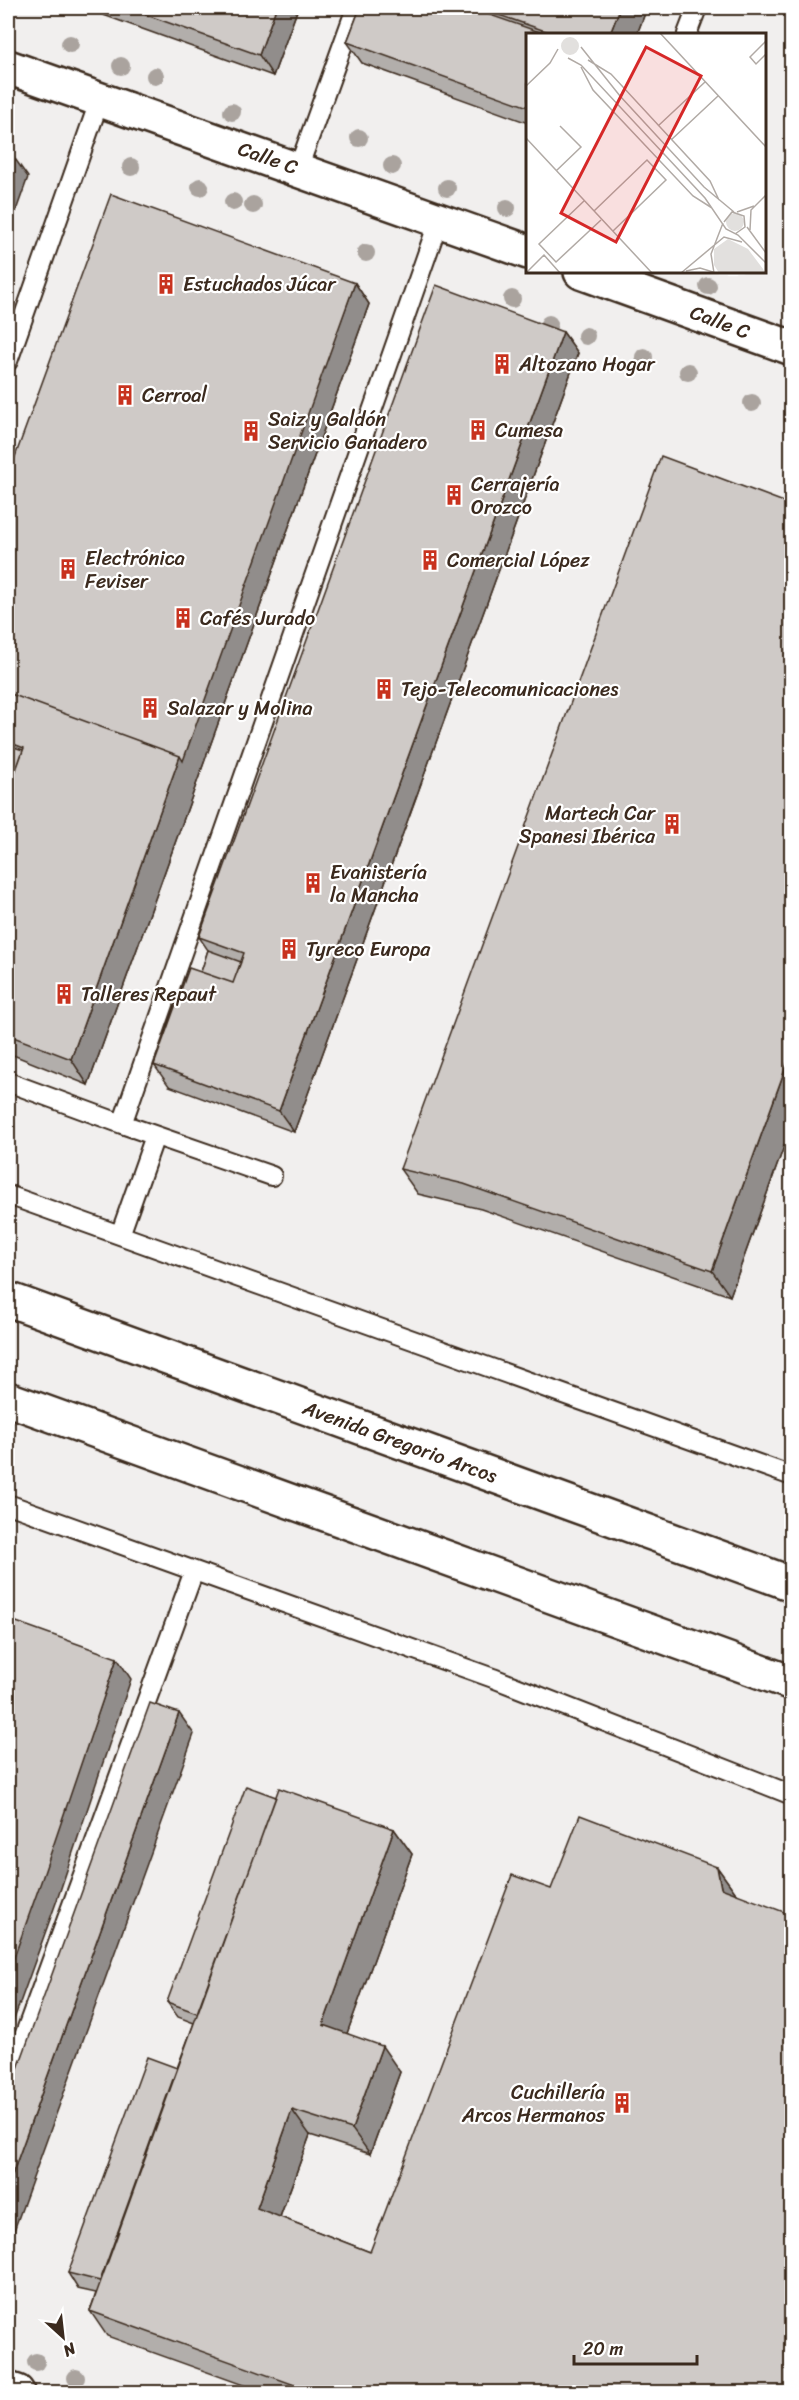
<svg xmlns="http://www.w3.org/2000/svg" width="799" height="2400" viewBox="0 0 799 2400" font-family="Sriracha,sans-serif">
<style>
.built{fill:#f1efee;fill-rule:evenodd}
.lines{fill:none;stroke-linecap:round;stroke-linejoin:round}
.service-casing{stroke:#3b2a1e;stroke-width:22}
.minor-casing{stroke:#3b2a1e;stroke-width:38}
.primary-casing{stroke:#3b2a1e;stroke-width:38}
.service{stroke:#fff;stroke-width:18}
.minor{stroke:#fff;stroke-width:33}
.primary{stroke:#fff;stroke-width:33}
.tree{fill:#aaa39e}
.wall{fill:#b2aeab;stroke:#3b2a1e;stroke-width:1.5}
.shaded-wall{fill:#918d8b;stroke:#3b2a1e;stroke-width:1.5}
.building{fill:#cfcac7;stroke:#3b2a1e;stroke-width:1.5}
.labels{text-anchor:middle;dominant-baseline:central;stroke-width:4.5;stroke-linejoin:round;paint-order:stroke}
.street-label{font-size:20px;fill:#3b2a1e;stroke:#fff}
.poi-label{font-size:20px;fill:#3b2a1e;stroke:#fff;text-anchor:start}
.inset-road{fill:none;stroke:#b1aaa5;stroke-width:1.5}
.view{fill:#d62828;fill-opacity:0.15;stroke:#d62828;stroke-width:3}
.inset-edge{fill:none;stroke:#3b2a1e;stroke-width:3}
</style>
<rect width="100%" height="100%" fill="#fff"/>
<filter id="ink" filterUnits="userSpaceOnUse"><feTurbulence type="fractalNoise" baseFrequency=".0167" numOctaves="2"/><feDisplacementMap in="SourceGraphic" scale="12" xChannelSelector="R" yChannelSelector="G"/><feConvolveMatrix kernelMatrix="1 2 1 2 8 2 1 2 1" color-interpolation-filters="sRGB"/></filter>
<g filter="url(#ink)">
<path class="built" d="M8,8H791V2392H8ZM528,34H764V272H528Z"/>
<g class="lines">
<g class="service-casing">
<path id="service" d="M687,34L697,8
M298,169L356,8
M8,361L100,99
M8,1082L122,1124L439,220
M122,1124L272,1176
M8,1195L792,1476
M120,1235L155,1136
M8,1504L493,1678L792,1795
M8,2080L194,1571"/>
</g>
<g class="minor-casing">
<path id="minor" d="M8,67L528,252
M581,272L792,348
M8,2389L17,2392"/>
</g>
<g class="primary-casing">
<path id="primary" d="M8,1299L792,1584
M8,1399L792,1683"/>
</g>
<use href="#service" class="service"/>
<use href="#minor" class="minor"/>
<use href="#primary" class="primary"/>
</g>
<g class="tree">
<circle cx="70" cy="44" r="9"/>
<circle cx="121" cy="66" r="9"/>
<circle cx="155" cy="76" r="9"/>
<circle cx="232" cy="112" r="9"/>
<circle cx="359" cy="138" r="9"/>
<circle cx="392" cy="166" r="9"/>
<circle cx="131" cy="167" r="9"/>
<circle cx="200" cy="187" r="9"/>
<circle cx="447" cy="188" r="9"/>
<circle cx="233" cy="202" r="9"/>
<circle cx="253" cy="205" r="9"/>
<circle cx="507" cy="208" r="9"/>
<circle cx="366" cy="253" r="9"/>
<circle cx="708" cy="286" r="9"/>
<circle cx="512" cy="299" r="9"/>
<circle cx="549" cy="324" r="9"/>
<circle cx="586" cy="336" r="9"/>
<circle cx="644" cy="357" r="9"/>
<circle cx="688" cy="372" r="9"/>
<circle cx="752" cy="403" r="9"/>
<circle cx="36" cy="2362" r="9"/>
<circle cx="76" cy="2378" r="9"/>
</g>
<path class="wall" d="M84,8H298L273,76Z
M360,8H647L637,34H528V123L362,63L347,42Z
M355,283L369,304L88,1085L8,1053V476Z
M563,332L578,353L294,1132L169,1086L154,1065L201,972L208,950L199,937Z
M792,505V1124L730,1296L481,1209L418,1194L400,1169Z
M276,1797L394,1829L412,1854L347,2033L400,2072L370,2154L310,2135L280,2217L370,2252L551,1889L717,1867L735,1892L792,2392H263L107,2336L90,2311L96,2293L78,2289L68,2273L177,2068L194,2023L178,2017L167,2002Z"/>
<path class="shaded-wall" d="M276,8H298L273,76L259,55Z
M620,8H647L637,34H610Z
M13,156L28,177L8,233V172Z
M355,283L369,304L88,1085L71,1059L180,756Z
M563,332L578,353L294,1132L279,1111Z
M792,1050V1124L730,1296L712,1271Z
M117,1658L131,1679L57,1900L8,2036V1974Z
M179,1713L194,1734L8,2247V2186Z
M394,1829L412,1854L341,2050L323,2025Z
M717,1867L735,1892L739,1913L721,1888Z
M382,2046L400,2072L370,2154L352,2129Z
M292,2110L310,2135L274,2233L257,2208Z"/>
<path class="building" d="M127,8H276L259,55Z
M360,8H470L545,34H528V107L347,42Z
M479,8H620L610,34H554Z
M8,154L13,156L8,172Z
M111,194L355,283L183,761L180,756L8,693V476Z
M436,285L563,332L279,1111L154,1065L189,968L233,983L244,953L199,937Z
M661,456L792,505V1050L712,1271L464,1184L400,1169Z
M8,693L180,756L71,1059L8,1035V792L24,748L8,742Z
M8,745L23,750L8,792Z
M208,950L241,962L233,983L201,972Z
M8,1619L117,1658L42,1879L8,1974Z
M150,1703L179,1713L8,2186V2096Z
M246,1786L276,1797L197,2013L167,2002Z
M279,1788L394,1829L323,2025L382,2046L352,2129L292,2110L257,2208L370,2252L512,1875L551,1889L580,1815L717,1867L721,1888L792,1915V2392H314L90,2311Z
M147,2057L177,2068L100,2281L68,2273Z"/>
</g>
<defs>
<g id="building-bare" transform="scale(1.62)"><path d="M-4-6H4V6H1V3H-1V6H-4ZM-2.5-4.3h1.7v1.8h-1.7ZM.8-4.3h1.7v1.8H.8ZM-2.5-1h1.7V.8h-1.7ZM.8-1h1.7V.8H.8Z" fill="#c8321e" stroke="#fff" stroke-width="2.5" paint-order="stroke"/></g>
</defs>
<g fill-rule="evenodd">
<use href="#building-bare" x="166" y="284"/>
<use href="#building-bare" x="502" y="364"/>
<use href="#building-bare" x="125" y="395"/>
<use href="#building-bare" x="478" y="430"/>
<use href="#building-bare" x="251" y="431"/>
<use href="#building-bare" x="454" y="495"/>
<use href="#building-bare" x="430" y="560"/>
<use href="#building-bare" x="68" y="569"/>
<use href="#building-bare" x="183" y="618"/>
<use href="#building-bare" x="384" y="689"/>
<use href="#building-bare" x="150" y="708"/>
<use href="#building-bare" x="672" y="824"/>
<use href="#building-bare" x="313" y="883"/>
<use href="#building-bare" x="289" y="949"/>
<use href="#building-bare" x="64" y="994"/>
<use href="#building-bare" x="622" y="2103"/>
</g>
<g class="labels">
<g class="street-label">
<text transform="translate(268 158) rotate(19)">Calle C</text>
<text transform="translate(720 322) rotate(20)">Calle C</text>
<text transform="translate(400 1442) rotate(20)">Avenida Gregorio Arcos</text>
</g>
<g class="poi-label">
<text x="183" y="284">Estuchados Júcar</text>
<text x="519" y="364">Altozano Hogar</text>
<text x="142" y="395">Cerroal</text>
<text x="268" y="419">Saiz y Galdón<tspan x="268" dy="23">Servicio Ganadero</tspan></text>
<text x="495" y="430">Cumesa</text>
<text x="471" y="484">Cerrajería<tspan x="471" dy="23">Orozco</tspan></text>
<text x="85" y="558">Electrónica<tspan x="85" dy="23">Feviser</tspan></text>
<text x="447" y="560">Comercial López</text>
<text x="200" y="618">Cafés Jurado</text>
<text x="401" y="689">Tejo-Telecomunicaciones</text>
<text x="167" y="708">Salazar y Molina</text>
<text x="655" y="813" text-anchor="end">Martech Car<tspan x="655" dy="23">Spanesi Ibérica</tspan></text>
<text x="330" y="872">Evanistería<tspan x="330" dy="23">la Mancha</tspan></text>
<text x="306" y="949">Tyreco Europa</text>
<text x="81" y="994">Talleres Repaut</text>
<text x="605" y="2092" text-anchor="end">Cuchillería<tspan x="605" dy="23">Arcos Hermanos</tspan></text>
</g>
</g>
<g transform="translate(526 33)">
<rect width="240" height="240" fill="#fff"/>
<path d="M35 13a9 9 0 1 1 18 0a9 9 0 1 1-18 0ZM200 189a9 9 0 1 1 18 0a9 9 0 1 1-18 0ZM202,206L222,216L240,240H193L188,232V216Z" fill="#e2e0de"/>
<path class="inset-road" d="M134,0L240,114M240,8L224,24L230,31L240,21M55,14L94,63L178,154L208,179M42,25L55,32L179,165L200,196L212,202L240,230M62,27L85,41L184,148L193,167M55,34L67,57L167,163L186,175M0,53L24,30L32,16M132,93L179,49M0,105L126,240M145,107L192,63M30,138L55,114L34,93M58,168L13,211L30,229L75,187M68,178L121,127L140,147L87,198M211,179L228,173M198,189L206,179L218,183L219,194L209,201M221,194L240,220M224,197L225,177L240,162M160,238L174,235L187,239M0,240L18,222L34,240M155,240L198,204L216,209M188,240L185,221L197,190"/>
<path class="view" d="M120,14L175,43L90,209L35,180Z"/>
<rect width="240" height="240" class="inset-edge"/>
</g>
<rect width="799" height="2400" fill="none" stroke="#fff" stroke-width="30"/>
<rect x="15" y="15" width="769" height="2370" fill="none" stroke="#3b2a1e" stroke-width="2" filter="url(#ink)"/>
<g transform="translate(63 2337) rotate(153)" stroke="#ffffff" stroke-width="4.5" paint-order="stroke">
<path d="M0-4.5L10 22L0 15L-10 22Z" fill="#3b2a1e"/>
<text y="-9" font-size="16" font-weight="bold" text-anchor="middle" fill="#3b2a1e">N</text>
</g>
<path d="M574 2355v9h123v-9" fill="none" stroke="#3b2a1e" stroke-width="3"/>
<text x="583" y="2355" font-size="18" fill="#3b2a1e" stroke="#ffffff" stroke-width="4.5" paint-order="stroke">20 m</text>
</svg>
